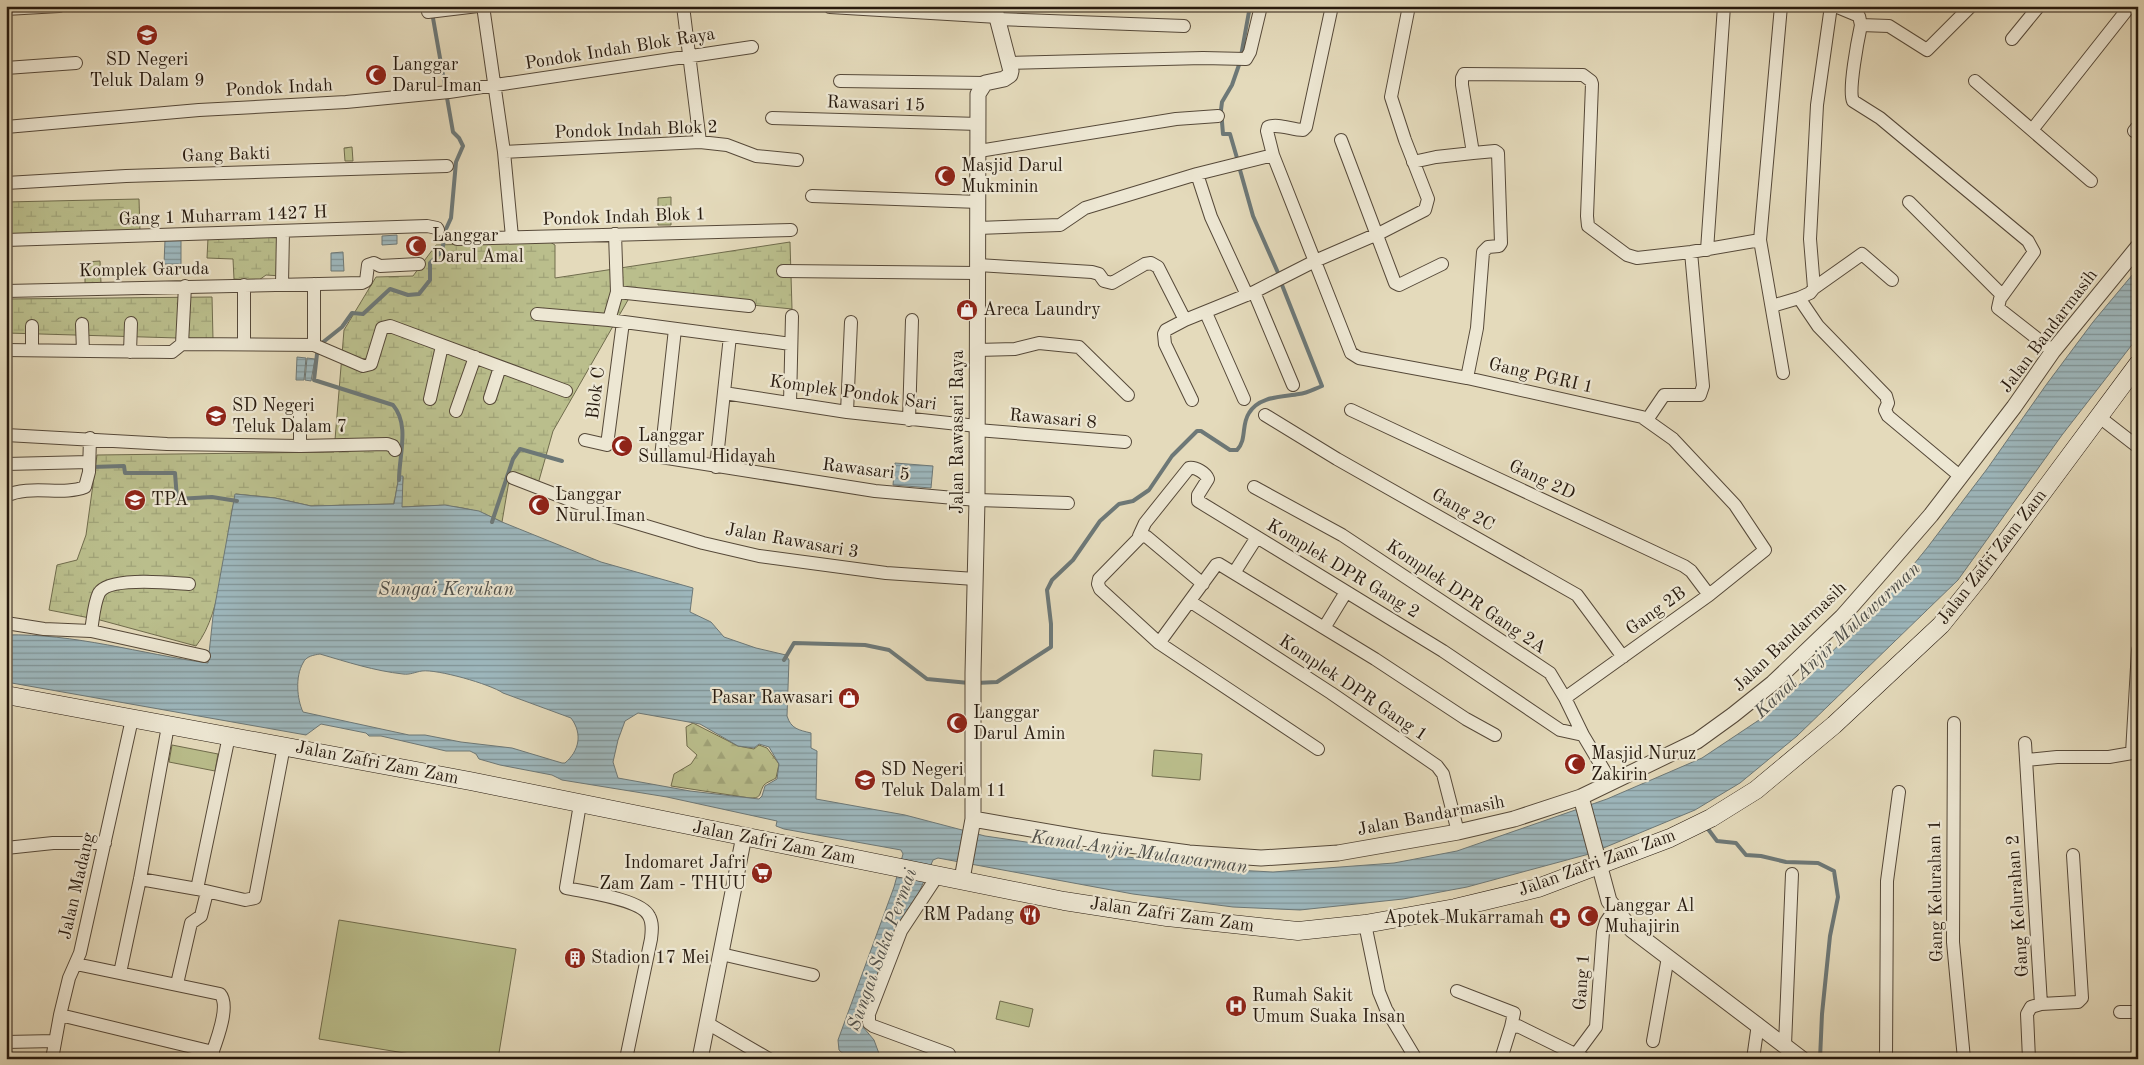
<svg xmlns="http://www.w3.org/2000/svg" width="2144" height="1065" viewBox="0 0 2144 1065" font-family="'Old Standard TT',serif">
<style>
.grass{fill:url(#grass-tufts);stroke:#706c4d}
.forest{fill:url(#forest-firs);stroke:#706c4d}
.wetland{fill:url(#wetland-marsh);stroke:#706c4d}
.cemetery{fill:url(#cemetery-stones);stroke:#706c4d}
.garden{fill:url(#garden-dots);stroke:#706c4d}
.pitch{fill:#babe8c;stroke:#706c4d}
.water{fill:url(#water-rules);stroke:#6d7877;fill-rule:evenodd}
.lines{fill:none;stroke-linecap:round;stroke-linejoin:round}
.stream{stroke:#6d7877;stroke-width:4}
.minor-casing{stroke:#564939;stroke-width:14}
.tertiary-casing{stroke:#564939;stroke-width:17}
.secondary-casing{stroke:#26190e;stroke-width:19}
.minor{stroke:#ede7d3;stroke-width:12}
.tertiary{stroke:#ede7d3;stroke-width:15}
.secondary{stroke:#ede7d3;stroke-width:18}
.labels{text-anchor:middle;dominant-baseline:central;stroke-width:4.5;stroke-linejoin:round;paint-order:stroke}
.street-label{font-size:18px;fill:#26190e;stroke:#ede7d3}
.poi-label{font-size:18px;fill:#26190e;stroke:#ede7d3;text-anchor:start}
.water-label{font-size:19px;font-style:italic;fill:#50504b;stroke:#ede7d3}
</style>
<defs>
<pattern id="grass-tufts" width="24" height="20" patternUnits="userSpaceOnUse" patternTransform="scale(1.25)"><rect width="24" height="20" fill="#babe8c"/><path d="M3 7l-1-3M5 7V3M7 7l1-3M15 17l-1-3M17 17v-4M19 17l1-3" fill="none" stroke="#a0a378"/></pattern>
<pattern id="forest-firs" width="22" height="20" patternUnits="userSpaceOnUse" patternTransform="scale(1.25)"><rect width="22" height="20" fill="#babe8c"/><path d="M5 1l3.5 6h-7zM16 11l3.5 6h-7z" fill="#a0a378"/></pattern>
<pattern id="wetland-marsh" width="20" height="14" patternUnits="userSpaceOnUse" patternTransform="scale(1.25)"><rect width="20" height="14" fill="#babe8c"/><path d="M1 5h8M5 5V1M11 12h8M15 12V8" fill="none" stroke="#a0a378"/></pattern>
<pattern id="cemetery-stones" width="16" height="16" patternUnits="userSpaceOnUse" patternTransform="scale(1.25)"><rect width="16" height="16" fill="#babe8c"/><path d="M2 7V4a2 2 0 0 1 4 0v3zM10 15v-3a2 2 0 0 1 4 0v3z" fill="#a0a378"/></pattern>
<pattern id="garden-dots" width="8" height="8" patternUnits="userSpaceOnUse" patternTransform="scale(1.25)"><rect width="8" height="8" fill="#babe8c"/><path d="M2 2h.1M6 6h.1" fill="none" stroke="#a0a378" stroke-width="1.8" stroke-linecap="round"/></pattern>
<pattern id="water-rules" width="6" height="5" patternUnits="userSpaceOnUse" patternTransform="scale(1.25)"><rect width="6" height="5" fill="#9db7bd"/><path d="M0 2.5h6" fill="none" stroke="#809498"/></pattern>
</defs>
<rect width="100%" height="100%" fill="#e4dabb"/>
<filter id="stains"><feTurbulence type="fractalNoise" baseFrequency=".004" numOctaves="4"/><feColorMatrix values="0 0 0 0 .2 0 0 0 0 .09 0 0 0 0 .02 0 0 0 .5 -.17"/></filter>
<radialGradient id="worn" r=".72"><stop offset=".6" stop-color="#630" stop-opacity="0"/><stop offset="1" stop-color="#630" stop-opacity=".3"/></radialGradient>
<path class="grass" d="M671,197V225H658V198Z"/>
<path class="forest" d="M693,723L738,746L754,749L759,745L767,748L779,764L776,778C773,780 767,782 764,785C758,794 763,798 750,798L671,786L674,774L691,764L697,755L687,746L686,727Z"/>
<path class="wetland" d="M139,199L140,231L6,237V202Z
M279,236L282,276L266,275L259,280L234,279L233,259L207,258L208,238Z
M550,242L555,245V278L790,242L792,309L632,293L553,431L538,484L510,475L502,522C464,503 443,505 401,507L403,477L399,476L394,504L311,506L275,498L236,494C224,538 224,611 196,646L100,620L49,610L57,565L77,560L86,535L97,455L334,452L344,330L376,277L413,276L436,245Z
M212,297L213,339L6,333V299Z"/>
<path class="cemetery" d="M352,147L353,161H345L344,148Z"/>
<path class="garden" d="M100,261L101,283H85V262Z"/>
<path class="pitch" d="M172,745L218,754L215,771L169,762Z
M1154,750L1202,754L1200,780L1152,776Z
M339,920L516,949L498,1059H441L319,1039Z
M1000,1001L1033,1009L1029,1027L996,1019Z"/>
<path class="water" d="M397,235V244L382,245V236Z
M165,240H181V264H164Z
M343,252L344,271H331V253Z
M2138,268V337L2062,435L1958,580L1797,736L1740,783L1695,810L1589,854L1467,887L1403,899L1300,910L1233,907L1133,894L938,858L933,860L867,1013L863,1027L874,1040L881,1059H849L839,1050L838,1040L894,887L903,854L901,850L784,829L776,826L777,821L667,797L562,780L552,775L500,765L479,759L476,754L470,751H446L381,736H369L366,733L321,724L306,735L6,682V635C74,633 141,654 208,663L213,616L235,494L275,498L311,506L394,504L399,476H403L402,507L445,505L479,511L502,522L601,562L693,588L690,612L711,622L724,637L756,648L786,655L789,660L787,716C791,729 799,730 811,733V748L817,751L816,799L905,815L985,836L1135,858L1235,870L1273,872L1394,863L1457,851L1607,799L1702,758L1765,716L1801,683L1892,591L1927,548L1987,469L2046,385L2093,322ZM320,654C347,662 375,671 403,674C410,675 415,672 422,671C437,669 490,684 503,693L571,718C583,734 579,751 565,763H562L512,748L461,742L425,735H409L303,712C297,699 295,677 303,663C306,656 314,655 320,654ZM638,713L700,724L738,746L754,748L759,744L769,747L779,764L777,779L765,786L762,796L759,799L690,791L618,778L613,762L618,740L625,721Z
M297,357L306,358L304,380H296Z
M307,358L315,359L311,381L305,380Z
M895,463L933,466L931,488L893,485Z"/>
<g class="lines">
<path class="stream" d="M1241,56L1250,6
M1237,158L1230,134H1223L1221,110L1222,102L1232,85L1240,62
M1240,170L1253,216L1279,275
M91,467L124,466L125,473H175L177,499L212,497L237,501
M399,480C399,455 410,425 393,405L314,380L317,354L322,343L342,327L352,313L363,314L390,289L408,295L419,294L430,280V263L442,251L446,229L451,218L456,162L463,146L459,138L453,132L433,18
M492,522L513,459L520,449L562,461
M784,660L794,643L865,645L889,650L927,679L969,683
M976,683L997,682L1051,647V624L1047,590L1052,580L1073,560L1100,521L1119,504L1133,501L1149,490L1172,456L1197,431H1201L1230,450H1237C1247,440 1241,425 1249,413C1259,396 1282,397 1299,394C1307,393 1314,389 1322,386L1282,285
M1705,825L1717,841L1736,843L1746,855L1761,856L1786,862L1818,863L1834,871L1838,897L1830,936L1822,1014L1820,1059"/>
<g class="minor-casing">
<path id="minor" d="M483,6L504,152L512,237
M683,6L700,142
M1332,6L1306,127L1303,130C1292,130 1278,123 1268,127L1267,131L1273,155L1351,353L1359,358L1467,378L1642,417L1673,439L1735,505L1765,550L1709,595L1565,698
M1781,6L1760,240L1783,373
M1831,6L1817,105L1810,239L1814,288L1810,293L1799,298L1818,326L1886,396L1888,403L1885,410L1888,416L1961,477
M1835,6L1859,16L1861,25L1889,26L1927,50L1971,6
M830,7L998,17
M6,9L59,6
M428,12L478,6
M998,19L1184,26
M1861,25C1858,39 1848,91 1853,101L1880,118L2028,241L2034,252L2000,299L1998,308L2053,351
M2012,39L2039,6
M1010,63L1203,58L1246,59L1250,52L1261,6
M6,68L76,63
M840,81L985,83
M1975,81L2091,181
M772,118L979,124
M6,127L199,110L346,102L449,92L752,47
M2032,130L2130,6
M2134,131L2138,126
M1341,140L1395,283L1399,285L1442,264
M979,151L1176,119L1218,116
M504,152L700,142L727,145L756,156L797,160
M1413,162L1436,157L1473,153L1462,85V78L1464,74L1583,75L1591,81L1592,84L1587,216L1588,226L1592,229L1627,255L1637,258L1691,252L1760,240
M1197,174L1211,217L1247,295
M6,183L126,176L447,166
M812,196L979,202
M1909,202L2002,295
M978,228L1060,225L1085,208L1197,174L1273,155
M615,234L617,292L749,306
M457,239L791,230
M6,240L427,226L437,228L438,230
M1707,250L1724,6
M978,265L1092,272L1099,274L1104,281L1112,283L1145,264L1151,263L1158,267L1185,320
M783,271L977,273
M282,284L283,231
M314,284V345
M1814,288L1862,254L1892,280
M6,291L362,283L366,281L368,265L374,263L380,266L419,264
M1254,292L1293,385
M1772,306L1799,298
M1206,313L1244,399
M537,314L609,320L791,344
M609,320L617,292
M82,324L83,351
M32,326V350
M675,329L661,457L875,491L977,500L1068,503
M182,344L185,286
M244,344V285
M6,350L172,352L182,344L314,345L363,366L371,364L382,328L390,326L566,391
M977,350L1015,349L1039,343L1079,347L1128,395
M130,352L131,323
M1467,378L1477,328L1483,252L1488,247L1499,246L1501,243L1498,153L1495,151L1473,153
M724,393L847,412L977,426
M490,398L500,367
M430,399L442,346
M1192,400L1165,344L1164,334L1166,330L1185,320L1254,292L1315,261L1382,232L1425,210L1428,199L1405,140L1391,97L1409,6
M790,403L792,316
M1351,410L1684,566L1691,571L1709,595
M456,411L475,357
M847,412L851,322
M1265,415L1337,459L1577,595L1623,657
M2098,416L2138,447
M909,420L912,320
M1647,420L1664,395H1700L1703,386L1691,252
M977,430L1125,442
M6,435L167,444L300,446L387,444L393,446L395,450
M585,440L607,445L623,322
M300,446V412
M6,464L89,462
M716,467L730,336
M513,478L606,514L703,543L759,556L886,573L975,579
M1254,487L1342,535L1550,673L1565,698L1583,735L1611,782
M6,496C29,484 63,496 85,487L89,472L90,438
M1139,536L1145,523L1189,468C1196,467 1206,473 1208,479L1198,495V501L1443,651L1560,730L1583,735
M1234,573L1257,537
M1203,584L1147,537L1142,535L1099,579L1098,584L1100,589L1159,643L1318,749
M1191,602L1331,693L1437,766L1443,774L1458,832
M6,623L44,629L91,631L204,656
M1324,628L1346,592
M91,631C93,619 94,603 99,593C109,576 172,583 189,584
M1159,643L1216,565L1219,564L1375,659L1466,719L1495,735
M1954,723L1953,942L1964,1059
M2025,743L2041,1004L2031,1007L2027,1014L2029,1059
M2026,760L2057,757H2109L2132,753L2138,650
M580,804L566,888C584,892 641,899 649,916C653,923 652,931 651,939L626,1059
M6,848L53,843H105
M938,875L901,931L869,1014V1023L873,1026L949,1054L951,1059
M140,879L197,889L245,900L255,898L284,746
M197,889L229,736
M1365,924L1379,992L1386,1009L1416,1059
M721,954L813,975
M76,964L220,994C231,1006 215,1045 210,1059
M120,973L140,879L168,726
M177,984L191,923L201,916L207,892
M1457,991L1514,1013L1511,1027
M2041,1004L2078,1002L2082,998L2073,855
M2120,1012H2138
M60,1015L213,1052
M707,1023L769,1059
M1653,1041L1668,957
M6,1042L55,1041
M1785,1045L1792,874
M1576,1054L1596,1027L1603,932L1606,922L1614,910
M52,1059L60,1015L69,978L80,953L132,719
M1501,1059L1510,1030L1511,1027L1518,1026L1585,1059
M1753,1059L1758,1024
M1886,1059L1887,881L1899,792"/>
</g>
<g class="tertiary-casing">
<path id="tertiary" d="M1581,797L1609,901L1632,930L1802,1059
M973,819L1100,841L1189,853L1261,858L1338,853L1458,832L1514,819L1581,797L1697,741L1733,715L1773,683L1842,617L1878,576L1931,515L2014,407L2053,351L2138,247
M962,879L973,819V673L977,500L978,94L985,83L1004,79L1010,75L1011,71L994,6
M700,1059L744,836"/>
</g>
<g class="secondary-casing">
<path id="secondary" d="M6,695L470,781L1064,901L1167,917L1298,931L1365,924L1455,908L1538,888L1670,838L1711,818L1756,790L1834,725L1941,625L1982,574L2138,364"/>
</g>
<use href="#minor" class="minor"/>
<use href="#tertiary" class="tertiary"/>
<use href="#secondary" class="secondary"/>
</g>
<defs>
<g id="school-disc" transform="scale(1.125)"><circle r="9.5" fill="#8f2418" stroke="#ede7d3"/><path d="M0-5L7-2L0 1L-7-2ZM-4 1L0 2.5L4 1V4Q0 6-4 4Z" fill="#fff"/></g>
<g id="mosque-disc" transform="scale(1.125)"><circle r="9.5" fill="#8f2418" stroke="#ede7d3"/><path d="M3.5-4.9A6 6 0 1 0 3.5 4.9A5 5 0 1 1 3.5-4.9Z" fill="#fff"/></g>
<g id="shop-disc" transform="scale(1.125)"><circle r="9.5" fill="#8f2418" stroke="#ede7d3"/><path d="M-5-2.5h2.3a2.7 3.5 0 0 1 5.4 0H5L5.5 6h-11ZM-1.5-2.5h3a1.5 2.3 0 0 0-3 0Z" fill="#fff"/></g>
<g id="supermarket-disc" transform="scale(1.125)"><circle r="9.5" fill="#8f2418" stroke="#ede7d3"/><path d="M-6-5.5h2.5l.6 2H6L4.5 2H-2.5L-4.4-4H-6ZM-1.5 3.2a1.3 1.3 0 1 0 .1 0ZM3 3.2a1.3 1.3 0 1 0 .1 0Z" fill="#fff"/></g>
<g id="restaurant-disc" transform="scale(1.125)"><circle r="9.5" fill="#8f2418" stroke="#ede7d3"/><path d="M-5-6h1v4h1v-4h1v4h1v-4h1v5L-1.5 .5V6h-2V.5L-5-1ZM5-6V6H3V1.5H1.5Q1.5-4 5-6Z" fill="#fff"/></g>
<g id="pharmacy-disc" transform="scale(1.125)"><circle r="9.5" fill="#8f2418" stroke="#ede7d3"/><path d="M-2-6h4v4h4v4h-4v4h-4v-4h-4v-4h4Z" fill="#fff"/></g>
<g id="building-disc" transform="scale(1.125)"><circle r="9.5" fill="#8f2418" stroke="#ede7d3"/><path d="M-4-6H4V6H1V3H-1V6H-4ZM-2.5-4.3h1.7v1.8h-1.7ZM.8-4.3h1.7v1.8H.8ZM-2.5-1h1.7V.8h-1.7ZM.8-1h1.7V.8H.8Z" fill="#fff"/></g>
<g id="hospital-disc" transform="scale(1.125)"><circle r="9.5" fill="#8f2418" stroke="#ede7d3"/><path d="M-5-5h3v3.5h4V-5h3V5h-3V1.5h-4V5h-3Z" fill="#fff"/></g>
</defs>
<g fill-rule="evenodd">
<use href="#school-disc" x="147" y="35"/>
<use href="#mosque-disc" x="376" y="75"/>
<use href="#mosque-disc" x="945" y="176"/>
<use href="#mosque-disc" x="416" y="246"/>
<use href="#shop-disc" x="967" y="310"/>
<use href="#school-disc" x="216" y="416"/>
<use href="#mosque-disc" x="622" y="446"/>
<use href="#school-disc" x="135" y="500"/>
<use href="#mosque-disc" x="539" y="505"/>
<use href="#shop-disc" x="849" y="698"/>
<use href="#mosque-disc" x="957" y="723"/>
<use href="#mosque-disc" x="1575" y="764"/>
<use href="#school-disc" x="865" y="780"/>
<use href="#supermarket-disc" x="762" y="873"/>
<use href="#restaurant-disc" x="1030" y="915"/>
<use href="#mosque-disc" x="1588" y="916"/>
<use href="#pharmacy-disc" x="1560" y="918"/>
<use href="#building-disc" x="575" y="958"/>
<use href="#hospital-disc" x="1236" y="1006"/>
</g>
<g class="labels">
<g class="street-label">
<text transform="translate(620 49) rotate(-9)">Pondok Indah Blok Raya</text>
<text transform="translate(279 88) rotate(-3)">Pondok Indah</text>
<text transform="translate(876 104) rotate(2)">Rawasari 15</text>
<text transform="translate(636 130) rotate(-2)">Pondok Indah Blok 2</text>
<text transform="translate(226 155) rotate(-2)">Gang Bakti</text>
<text transform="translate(223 216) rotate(-2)">Gang 1 Muharram 1427 H</text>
<text transform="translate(624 217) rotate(-2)">Pondok Indah Blok 1</text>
<text transform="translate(144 270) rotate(-1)">Komplek Garuda</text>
<text transform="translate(2049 331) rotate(-53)">Jalan Bandarmasih</text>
<text transform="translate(1541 376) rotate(13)">Gang PGRI 1</text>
<text transform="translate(596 393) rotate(-83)">Blok C</text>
<text transform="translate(853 393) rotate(8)">Komplek Pondok Sari</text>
<text transform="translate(1053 419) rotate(5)">Rawasari 8</text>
<text transform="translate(958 432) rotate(-90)">Jalan Rawasari Raya</text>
<text transform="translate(866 470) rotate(7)">Rawasari 5</text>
<text transform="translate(1542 480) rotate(25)">Gang 2D</text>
<text transform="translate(1463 510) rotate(29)">Gang 2C</text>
<text transform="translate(792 541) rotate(10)">Jalan Rawasari 3</text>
<text transform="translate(1992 557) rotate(-52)">Jalan Zafri Zam Zam</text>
<text transform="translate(1343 569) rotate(31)">Komplek DPR Gang 2</text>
<text transform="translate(1466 597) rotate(34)">Komplek DPR Gang 2A</text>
<text transform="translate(1656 611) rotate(-36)">Gang 2B</text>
<text transform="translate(1790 637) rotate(-44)">Jalan Bandarmasih</text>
<text transform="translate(1353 688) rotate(34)">Komplek DPR Gang 1</text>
<text transform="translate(377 763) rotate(11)">Jalan Zafri Zam Zam</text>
<text transform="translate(1431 816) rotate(-11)">Jalan Bandarmasih</text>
<text transform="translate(774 843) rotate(11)">Jalan Zafri Zam Zam</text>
<text transform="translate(1597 863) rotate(-20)">Jalan Zafri Zam Zam</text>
<text transform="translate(77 886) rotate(-77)">Jalan Madang</text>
<text transform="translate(1936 891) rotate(-91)">Gang Kelurahan 1</text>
<text transform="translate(2018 906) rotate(-94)">Gang Kelurahan 2</text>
<text transform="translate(1172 915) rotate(8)">Jalan Zafri Zam Zam</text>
<text transform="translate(1582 982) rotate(-86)">Gang 1</text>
</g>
<g class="poi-label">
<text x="147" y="60" text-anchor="middle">SD Negeri<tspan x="147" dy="21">Teluk Dalam 9</tspan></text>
<text x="392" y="65">Langgar<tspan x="392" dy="21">Darul Iman</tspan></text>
<text x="961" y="166">Masjid Darul<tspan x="961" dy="21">Mukminin</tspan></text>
<text x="432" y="236">Langgar<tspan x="432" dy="21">Darul Amal</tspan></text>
<text x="983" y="310">Areca Laundry</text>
<text x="232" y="406">SD Negeri<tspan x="232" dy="21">Teluk Dalam 7</tspan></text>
<text x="638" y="436">Langgar<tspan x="638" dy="21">Sullamul Hidayah</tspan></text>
<text x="555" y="495">Langgar<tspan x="555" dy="21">Nurul Iman</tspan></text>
<text x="151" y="500">TPA</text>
<text x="833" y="698" text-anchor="end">Pasar Rawasari</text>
<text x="973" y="713">Langgar<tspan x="973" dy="21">Darul Amin</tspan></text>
<text x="1591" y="754">Masjid Nuruz<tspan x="1591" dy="21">Zakirin</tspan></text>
<text x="881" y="770">SD Negeri<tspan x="881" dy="21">Teluk Dalam 11</tspan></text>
<text x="746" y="863" text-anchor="end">Indomaret Jafri<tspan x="746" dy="21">Zam Zam - THUU</tspan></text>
<text x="1604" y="906">Langgar Al<tspan x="1604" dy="21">Muhajirin</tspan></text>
<text x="1014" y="915" text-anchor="end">RM Padang</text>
<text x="1544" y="918" text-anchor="end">Apotek Mukarramah</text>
<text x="591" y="958">Stadion 17 Mei</text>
<text x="1252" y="996">Rumah Sakit<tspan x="1252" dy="21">Umum Suaka Insan</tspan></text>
</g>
<g class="water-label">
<text x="446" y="590">Sungai Kerukan</text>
<text transform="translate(1838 641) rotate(-43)">Kanal Anjir Mulawarman</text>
<text transform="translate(1139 853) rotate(8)">Kanal Anjir Mulawarman</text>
<text transform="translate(883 950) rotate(-70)">Sungai Saka Permai</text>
</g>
</g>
<rect width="2144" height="1065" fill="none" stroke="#e4dabb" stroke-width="25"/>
<rect x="8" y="8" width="2129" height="1050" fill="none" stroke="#26190e" stroke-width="2.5"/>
<rect x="12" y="12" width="2119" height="1040" fill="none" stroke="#26190e"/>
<rect width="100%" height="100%" filter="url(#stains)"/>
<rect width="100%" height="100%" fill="url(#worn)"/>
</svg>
